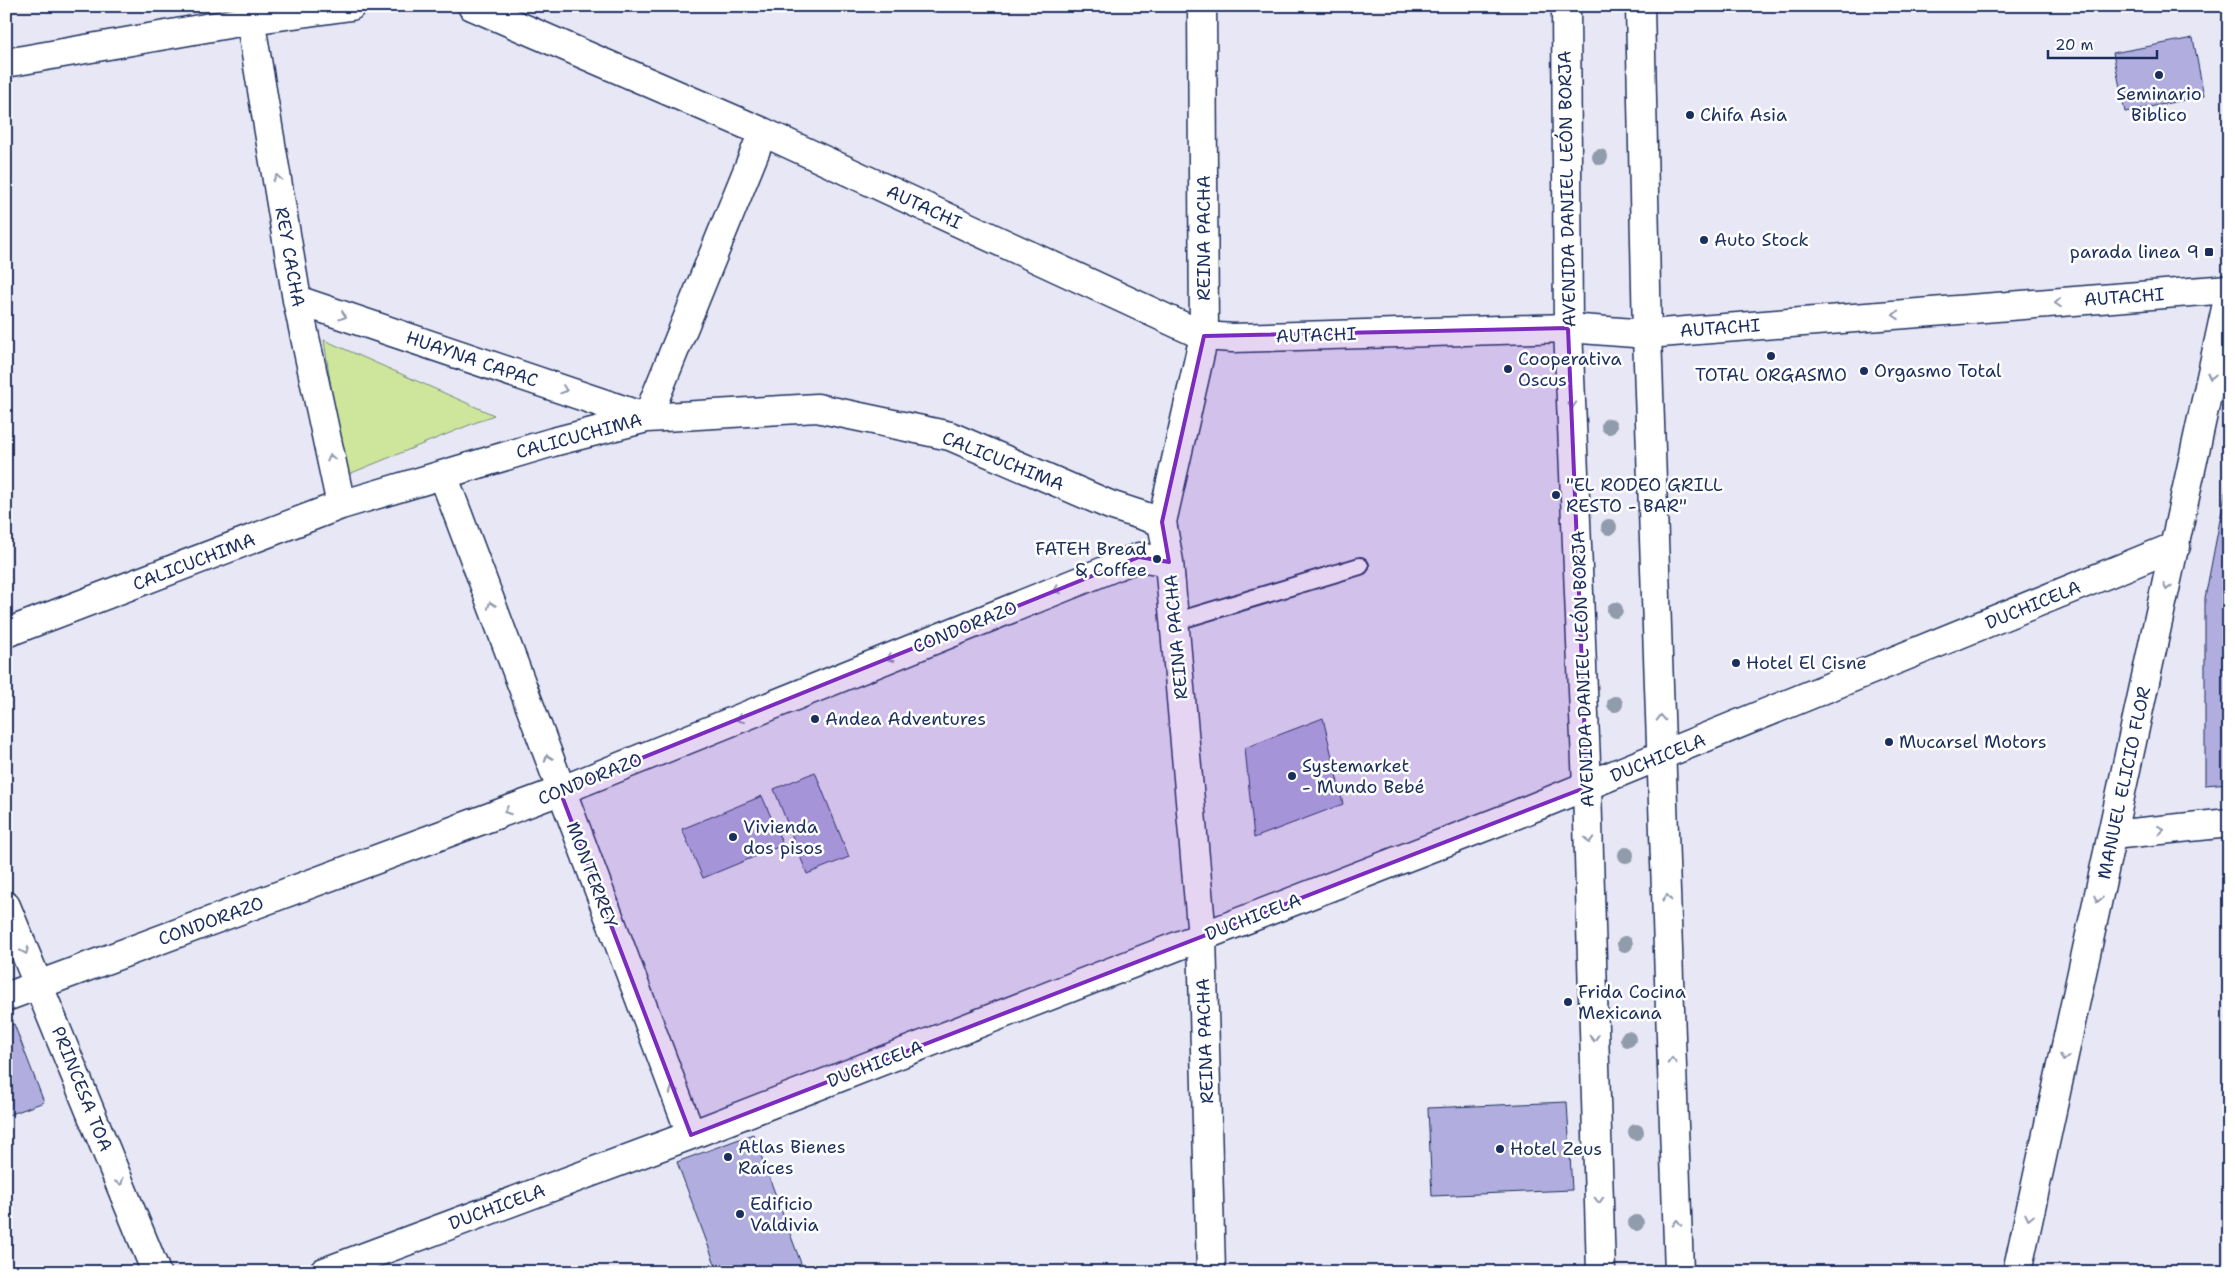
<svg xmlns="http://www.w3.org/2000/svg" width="2235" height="1278" viewBox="0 0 2235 1278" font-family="'Shantell Sans',sans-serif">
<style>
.green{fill:#cde69c;stroke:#748a7d}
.building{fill:#b1aedf;stroke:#1b2f5e}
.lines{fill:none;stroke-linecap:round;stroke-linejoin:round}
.service-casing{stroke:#1b2f5e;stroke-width:20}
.minor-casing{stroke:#1b2f5e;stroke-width:31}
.tertiary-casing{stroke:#1b2f5e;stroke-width:31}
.secondary-casing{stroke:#1b2f5e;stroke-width:31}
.service{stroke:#fff;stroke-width:16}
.minor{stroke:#fff;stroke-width:28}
.tertiary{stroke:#fff;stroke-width:28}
.secondary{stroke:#fff;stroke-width:28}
.tree{fill:#909bab}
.oneway{stroke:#8d97ae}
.marked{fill:#7b2cbf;fill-opacity:0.2;stroke:#7b2cbf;stroke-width:4;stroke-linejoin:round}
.poi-dot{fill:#1b2f5e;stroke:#fff;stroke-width:2}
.labels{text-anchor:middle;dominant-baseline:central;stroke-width:5;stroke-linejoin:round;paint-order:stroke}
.poi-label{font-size:18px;fill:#1b2f5e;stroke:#fff;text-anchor:start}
.street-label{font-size:18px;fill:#1b2f5e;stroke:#fff}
</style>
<rect width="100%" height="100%" fill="#e8e7f5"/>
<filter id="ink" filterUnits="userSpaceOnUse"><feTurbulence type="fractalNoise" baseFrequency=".02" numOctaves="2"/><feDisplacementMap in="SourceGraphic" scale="10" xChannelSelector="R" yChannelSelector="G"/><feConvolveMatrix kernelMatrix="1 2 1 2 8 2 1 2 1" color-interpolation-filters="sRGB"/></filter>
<g filter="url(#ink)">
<path class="green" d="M324,340L494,415L344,476Z"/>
<path class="building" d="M2193,38L2204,96L2125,112L2113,53Z
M2229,473V783L2205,785V598Z
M1323,718L1343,804L1254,838L1245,748Z
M815,772L849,857L807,874L774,789Z
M762,796L783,845L703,878L682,829Z
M14,1024L44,1102L6,1116V1027Z
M1567,1102L1572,1190L1432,1196L1428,1108Z
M753,1134L802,1266L787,1272H718L677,1162Z"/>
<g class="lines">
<g class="service-casing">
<path id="service" d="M1174,622L1360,566"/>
</g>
<g class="minor-casing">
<path id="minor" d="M248,6L297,300L341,505
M472,6L763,132L1204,336L1233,338L1568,328L1647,334L2229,289
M1202,6L1204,336L1162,522L1169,562L1202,937L1211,1272
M6,63L251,20L351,6
M297,300L647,418
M647,418L763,132
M443,475L691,1135
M6,633L341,505L553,442L647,418L817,408L950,436L1110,505L1162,522
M2112,835L2229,823
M6,906L156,1272
M6,997L560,791L1139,557L1169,562
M324,1272L691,1135L1510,817L2176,546"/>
</g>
<g class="tertiary-casing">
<path id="tertiary" d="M2017,1272L2229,294"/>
</g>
<g class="secondary-casing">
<path id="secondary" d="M1566,6L1568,328L1587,787L1601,1272
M1640,6L1647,334L1679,1272"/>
</g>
<use href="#service" class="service"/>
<use href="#minor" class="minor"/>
<use href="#tertiary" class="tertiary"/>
<use href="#secondary" class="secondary"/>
</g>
<g class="tree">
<circle cx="1600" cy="157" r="8"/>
<circle cx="1609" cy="426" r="8"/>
<circle cx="1609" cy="527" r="8"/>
<circle cx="1615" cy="610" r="8"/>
<circle cx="1615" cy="704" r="8"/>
<circle cx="1626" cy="855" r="8"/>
<circle cx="1625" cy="944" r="8"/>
<circle cx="1628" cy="1039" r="8"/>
<circle cx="1636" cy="1132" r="8"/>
<circle cx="1636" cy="1223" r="8"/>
</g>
<defs><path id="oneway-chevron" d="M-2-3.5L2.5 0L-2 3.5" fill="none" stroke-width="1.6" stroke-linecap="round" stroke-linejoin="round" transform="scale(1.25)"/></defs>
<g class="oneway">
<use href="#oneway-chevron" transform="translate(277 178) rotate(-99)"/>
<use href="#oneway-chevron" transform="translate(2058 303) rotate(176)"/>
<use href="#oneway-chevron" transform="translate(1896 315) rotate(176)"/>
<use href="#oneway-chevron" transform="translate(343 316) rotate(19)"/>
<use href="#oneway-chevron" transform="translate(2211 376) rotate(102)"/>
<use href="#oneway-chevron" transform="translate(564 390) rotate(19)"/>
<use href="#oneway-chevron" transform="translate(1572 405) rotate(87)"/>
<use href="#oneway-chevron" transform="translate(331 458) rotate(-102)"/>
<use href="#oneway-chevron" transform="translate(2167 587) rotate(102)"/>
<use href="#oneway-chevron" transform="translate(1057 590) rotate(158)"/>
<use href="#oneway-chevron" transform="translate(491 605) rotate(-110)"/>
<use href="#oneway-chevron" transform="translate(890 658) rotate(158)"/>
<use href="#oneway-chevron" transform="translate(1661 718) rotate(-92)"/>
<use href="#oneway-chevron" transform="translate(740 719) rotate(158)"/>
<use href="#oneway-chevron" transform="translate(548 758) rotate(-110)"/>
<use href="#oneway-chevron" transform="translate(507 811) rotate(160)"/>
<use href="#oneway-chevron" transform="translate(2161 830) rotate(-5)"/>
<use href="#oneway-chevron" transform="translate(1589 840) rotate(88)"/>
<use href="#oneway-chevron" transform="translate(1667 898) rotate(-92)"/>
<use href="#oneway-chevron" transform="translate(2098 899) rotate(102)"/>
<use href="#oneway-chevron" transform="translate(25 951) rotate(67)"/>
<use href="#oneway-chevron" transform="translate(1594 1038) rotate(88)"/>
<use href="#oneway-chevron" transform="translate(2064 1058) rotate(102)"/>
<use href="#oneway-chevron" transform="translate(1672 1061) rotate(-92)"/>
<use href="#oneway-chevron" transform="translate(673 1090) rotate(-111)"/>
<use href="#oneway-chevron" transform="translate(120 1182) rotate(68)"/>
<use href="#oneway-chevron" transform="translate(1599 1200) rotate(88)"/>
<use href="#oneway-chevron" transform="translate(2029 1217) rotate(102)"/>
<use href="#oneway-chevron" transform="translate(1677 1223) rotate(-92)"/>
</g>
</g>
<path class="marked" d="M1568,328L1587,787L691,1135L560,791L1139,557L1169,562L1162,522L1204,336Z"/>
<g class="poi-dot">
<circle cx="2159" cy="75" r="5"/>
<circle cx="1690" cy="115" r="5"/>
<circle cx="1704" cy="240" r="5"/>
<rect x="2204" y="247" width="10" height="10" rx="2.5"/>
<circle cx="1771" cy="356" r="5"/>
<circle cx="1508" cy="369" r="5"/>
<circle cx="1864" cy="371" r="5"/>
<circle cx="1556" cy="495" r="5"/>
<circle cx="1157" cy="559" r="5"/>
<circle cx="1736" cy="663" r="5"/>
<circle cx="815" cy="719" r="5"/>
<circle cx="1889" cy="742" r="5"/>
<circle cx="1292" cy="776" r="5"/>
<circle cx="733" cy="837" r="5"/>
<circle cx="1568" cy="1002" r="5"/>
<circle cx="1500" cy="1149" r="5"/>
<circle cx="728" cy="1157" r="5"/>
<circle cx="740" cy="1214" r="5"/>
</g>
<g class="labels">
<g class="poi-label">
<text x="2159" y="94" text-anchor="middle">Seminario<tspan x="2159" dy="21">Biblico</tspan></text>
<text x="1700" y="115">Chifa Asia</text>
<text x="1714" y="240">Auto Stock</text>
<text x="2199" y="252" text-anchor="end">parada linea 9</text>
<text x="1518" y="359">Cooperativa<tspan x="1518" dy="21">Oscus</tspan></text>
<text x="1874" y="371">Orgasmo Total</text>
<text x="1771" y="375" text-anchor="middle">TOTAL ORGASMO</text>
<text x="1566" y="485">"EL RODEO GRILL<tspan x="1566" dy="21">RESTO - BAR"</tspan></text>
<text x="1147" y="549" text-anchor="end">FATEH Bread<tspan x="1147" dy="21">&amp; Coffee</tspan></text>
<text x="1746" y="663">Hotel El Cisne</text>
<text x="825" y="719">Andea Adventures</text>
<text x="1899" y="742">Mucarsel Motors</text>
<text x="1302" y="766">Systemarket<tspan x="1302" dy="21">- Mundo Bebé</tspan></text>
<text x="743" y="827">Vivienda<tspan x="743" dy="21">dos pisos</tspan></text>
<text x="1578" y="992">Frida Cocina<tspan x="1578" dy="21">Mexicana</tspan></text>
<text x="738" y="1147">Atlas Bienes<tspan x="738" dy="21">Raíces</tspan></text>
<text x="1510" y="1149">Hotel Zeus</text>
<text x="750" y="1204">Edificio<tspan x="750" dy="21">Valdivia</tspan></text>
</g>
<g class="street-label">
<text transform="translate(1567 189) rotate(-91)">AVENIDA DANIEL LEÓN BORJA</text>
<text transform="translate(924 207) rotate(25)">AUTACHI</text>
<text transform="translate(1204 238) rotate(-90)">REINA PACHA</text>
<text transform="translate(290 257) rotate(80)">REY CACHA</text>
<text transform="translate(2124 297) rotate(-4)">AUTACHI</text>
<text transform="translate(1720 328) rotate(-4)">AUTACHI</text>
<text transform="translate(1316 335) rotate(-2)">AUTACHI</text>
<text transform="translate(472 359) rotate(19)">HUAYNA CAPAC</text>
<text transform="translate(579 436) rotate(-15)">CALICUCHIMA</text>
<text transform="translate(1003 461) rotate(22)">CALICUCHIMA</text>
<text transform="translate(194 562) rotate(-21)">CALICUCHIMA</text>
<text transform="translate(2033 605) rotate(-22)">DUCHICELA</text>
<text transform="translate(965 627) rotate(-22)">CONDORAZO</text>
<text transform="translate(1176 637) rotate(-95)">REINA PACHA</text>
<text transform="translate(1583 669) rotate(-92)">AVENIDA DANIEL LEÓN BORJA</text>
<text transform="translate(1658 758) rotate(-22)">DUCHICELA</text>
<text transform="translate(590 779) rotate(-22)">CONDORAZO</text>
<text transform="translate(2124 783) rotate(-78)">MANUEL ELICIO FLOR</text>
<text transform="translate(592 875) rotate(69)">MONTERREY</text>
<text transform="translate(1253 917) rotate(-21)">DUCHICELA</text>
<text transform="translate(211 921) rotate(-20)">CONDORAZO</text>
<text transform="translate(1205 1041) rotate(-92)">REINA PACHA</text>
<text transform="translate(875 1064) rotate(-21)">DUCHICELA</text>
<text transform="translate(82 1089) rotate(68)">PRINCESA TOA</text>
<text transform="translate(497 1207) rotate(-20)">DUCHICELA</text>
</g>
</g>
<rect width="2235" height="1278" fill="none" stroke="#fff" stroke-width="25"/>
<rect x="12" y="12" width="2210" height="1253" fill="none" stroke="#1b2f5e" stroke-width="2" filter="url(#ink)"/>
<path d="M2048 50v8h109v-8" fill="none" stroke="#1b2f5e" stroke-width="2.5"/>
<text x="2055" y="50" font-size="15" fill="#1b2f5e" stroke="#ffffff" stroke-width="4" paint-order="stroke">20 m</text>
</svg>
